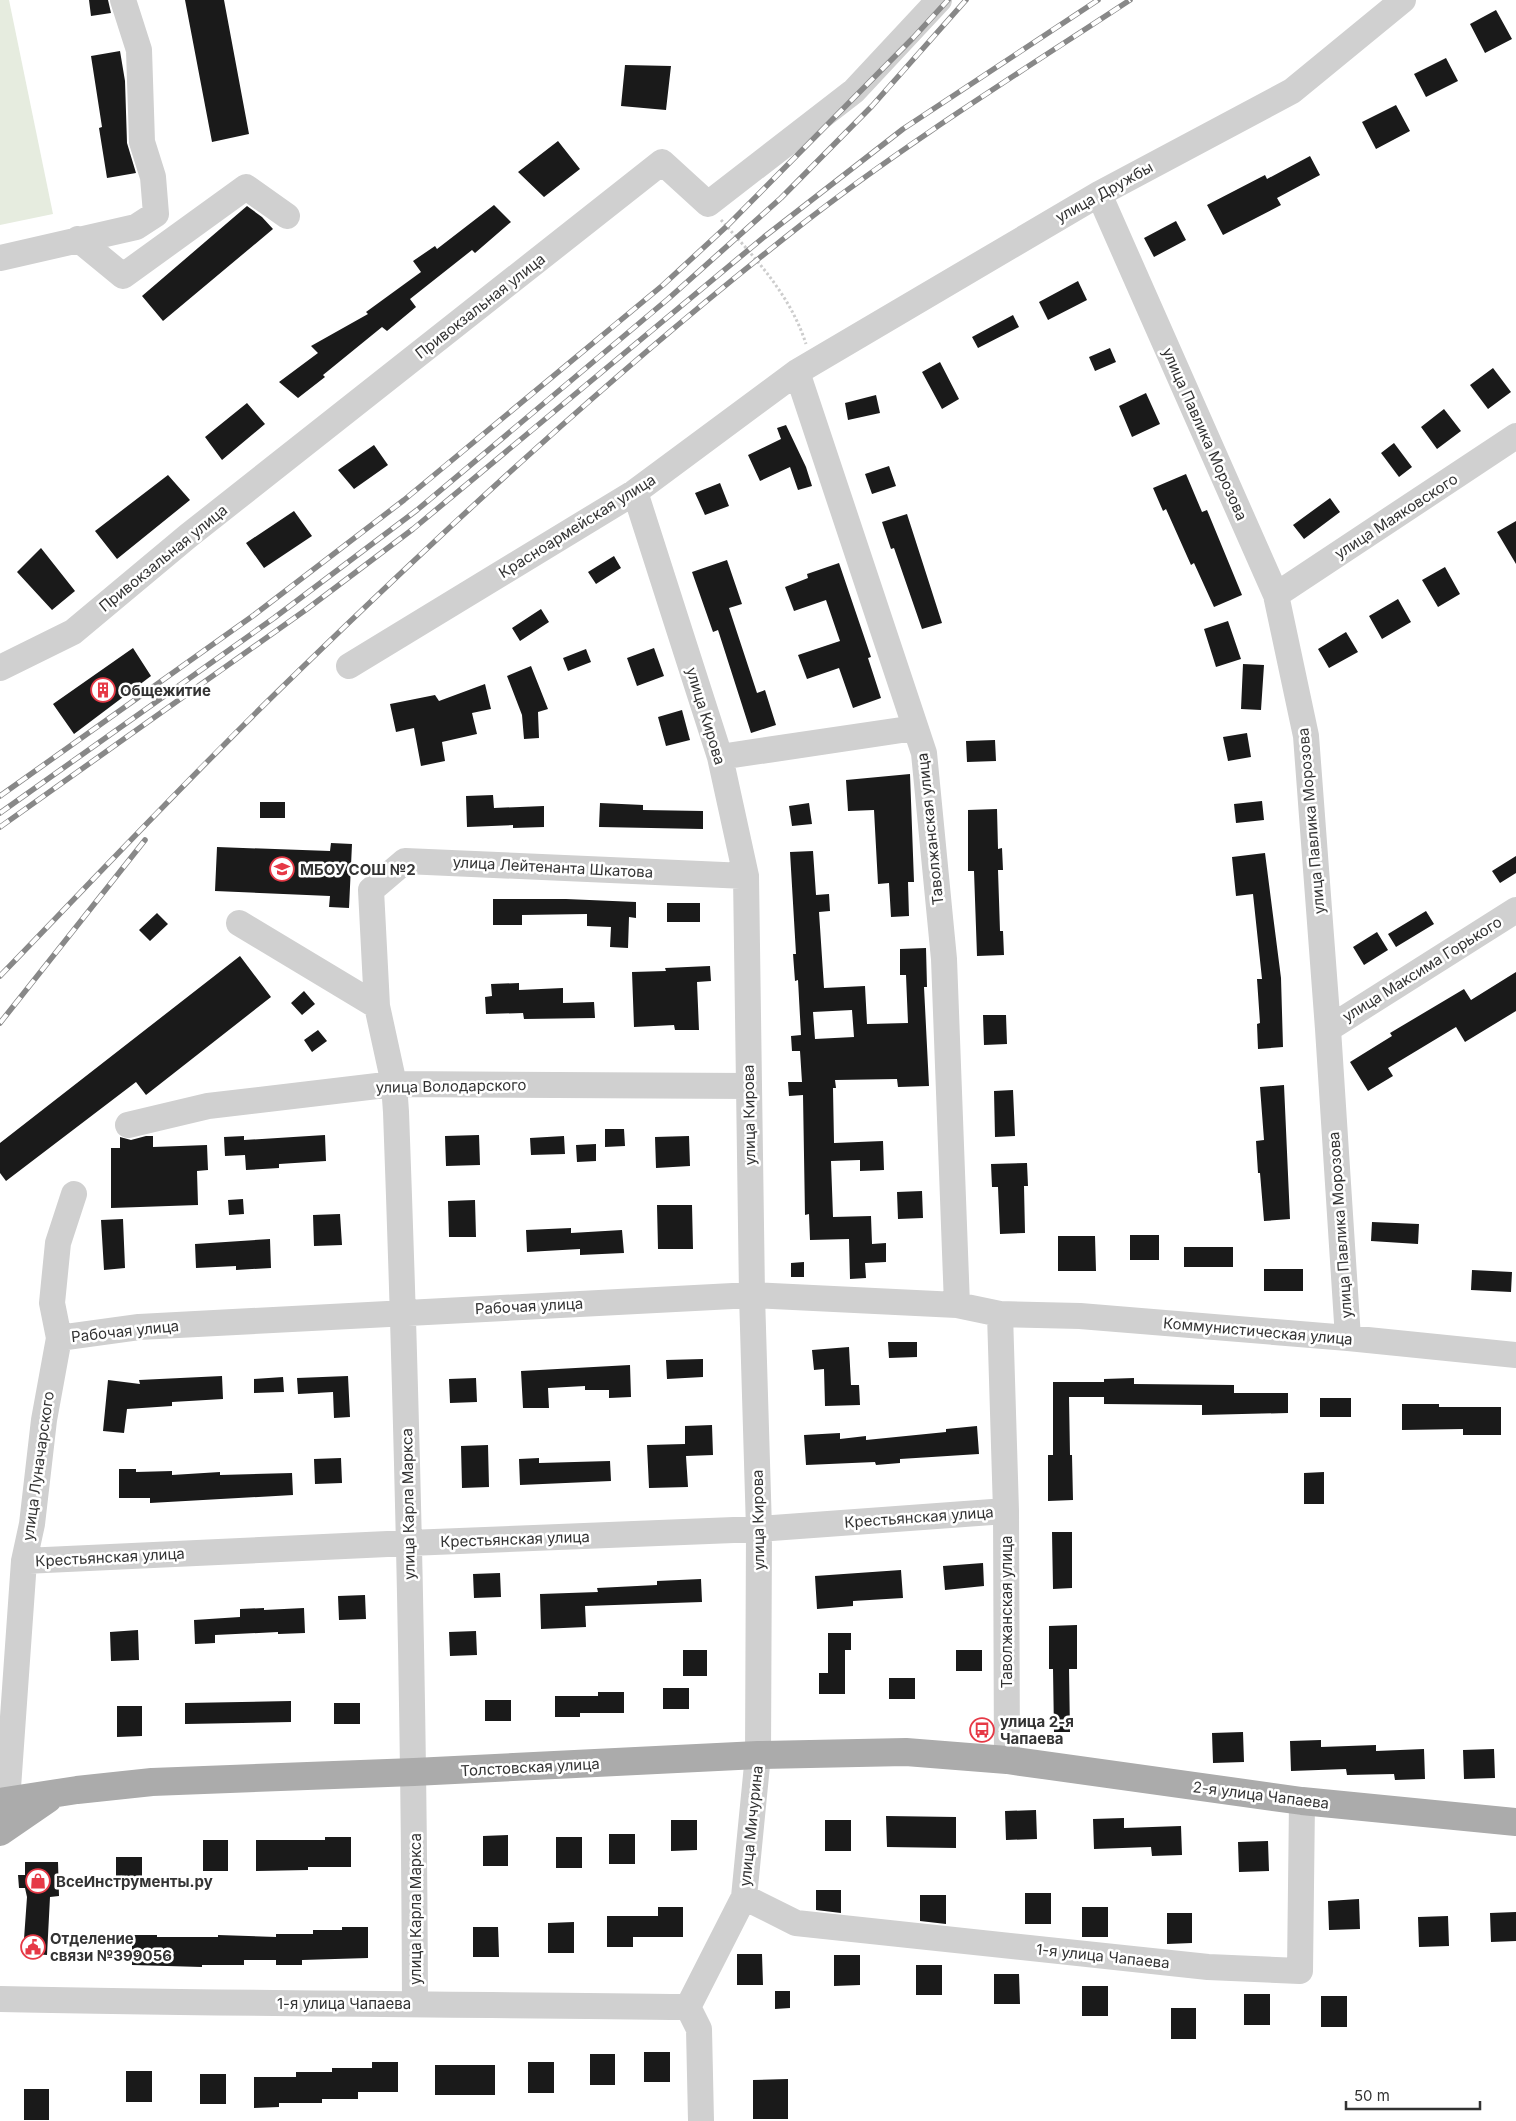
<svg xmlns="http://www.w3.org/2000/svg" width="1516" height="2121" viewBox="0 0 1516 2121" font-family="Inter,sans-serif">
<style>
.green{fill:#e6ecdf}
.building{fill:#1a1a1a;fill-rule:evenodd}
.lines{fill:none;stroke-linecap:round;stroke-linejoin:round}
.path{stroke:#cdcdcd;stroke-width:3;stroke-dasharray:2.5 2.5;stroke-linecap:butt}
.minor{stroke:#d0d0d0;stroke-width:26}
.major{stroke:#ababab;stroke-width:28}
.rail-casing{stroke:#888;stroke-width:5.5}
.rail{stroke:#fff;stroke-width:4;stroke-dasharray:11;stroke-linecap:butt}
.labels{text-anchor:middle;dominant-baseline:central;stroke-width:5;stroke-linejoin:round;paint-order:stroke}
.street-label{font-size:15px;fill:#333;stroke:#fff}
.poi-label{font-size:15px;font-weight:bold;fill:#333;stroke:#fff;text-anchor:start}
</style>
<rect width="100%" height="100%" fill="#fff"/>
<path class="green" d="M0,0H9L53,214L0,225Z"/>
<path class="building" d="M89,0H108L111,13L91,16Z
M185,0H224L249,134L212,142Z
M1496,10L1512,39L1485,53L1470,24Z
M120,51L125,81L127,143L136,173L107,178L99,128L102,127L91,56Z
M1446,58L1458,81L1426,97L1414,74Z
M625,65L671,66L666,110L621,106Z
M1396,105L1410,131L1376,149L1362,122Z
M558,141L580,169L544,197L518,172Z
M1310,156L1320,175L1277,198L1281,205L1223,235L1207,205L1265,175L1267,179Z
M494,205L511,222L475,253L472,250L410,299L416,307L387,331L382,327L323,375L325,377L298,398L279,382L318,353L311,346L368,314L366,312L421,272L413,261L435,246L437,249Z
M247,206L262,217L273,229L163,321L142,296Z
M1176,221L1186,240L1154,257L1144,238Z
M1078,281L1087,300L1048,320L1039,302Z
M1013,315L1019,327L978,348L972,337Z
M1110,348L1116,362L1095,371L1089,357Z
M940,362L959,399L942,409L922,372Z
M1493,368L1511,392L1488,409L1470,385Z
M1146,393L1160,424L1132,437L1119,406Z
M876,395L880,413L848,420L845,403Z
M247,403L265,424L222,460L205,437Z
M1444,409L1461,431L1437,449L1421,427Z
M786,425L806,467L812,486L798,490L790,467L760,481L748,455L781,439L777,428Z
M1394,443L1412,467L1399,477L1381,453Z
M374,445L388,465L354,489L338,470Z
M889,466L896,486L872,494L865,474Z
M1186,474L1202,512L1207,510L1242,595L1214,607L1194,563L1191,565L1166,509L1163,511L1153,488Z
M168,475L190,500L117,559L95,531Z
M720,483L729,506L705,515L695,493Z
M1330,498L1340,512L1304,539L1293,525Z
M294,511L312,536L264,568L246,543Z
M907,514L942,623L922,629L894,548L891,549L882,522Z
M1516,521V564L1497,532Z
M41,548L75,591L52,610L17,572Z
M614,556L621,568L596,584L588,572Z
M727,560L742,604L729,608L757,693L765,690L776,725L751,733L718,630L713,632L692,572Z
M839,563L871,657L868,658L881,698L853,708L839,668L807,679L798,655L840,641L826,600L794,611L785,587L808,578L807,574Z
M1445,567L1460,594L1438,607L1422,580Z
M1398,599L1411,622L1382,639L1369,616Z
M541,609L549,622L520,641L512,628Z
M1228,621L1241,659L1216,667L1204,629Z
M1346,632L1358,652L1329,668L1318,649Z
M133,648L151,676L74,734L53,704Z
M654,648L664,676L637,686L627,658Z
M586,649L591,662L568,671L563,658Z
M1243,664L1264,665L1261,710L1241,709Z
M531,666L548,709L538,712L539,738L524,739L522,715L507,676Z
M485,684L491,709L472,713L477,734L442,742L445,761L421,766L414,728L396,732L390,704L435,695L439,701Z
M682,710L690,740L666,746L658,717Z
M1247,733L1251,757L1228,761L1223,737Z
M995,740L996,761L967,762L966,741Z
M910,774L914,882H908L909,916L891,917L889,883L878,884L874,810L848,811L846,780Z
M493,795L494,808L544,806V827L513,828V825L467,827L466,796Z
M1262,801L1264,820L1236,823L1234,804Z
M260,802H285V818H260Z
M600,803L643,805V810L703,811V829L599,827Z
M809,803L812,824L792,826L789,806Z
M997,809L998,849L1002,848L1003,870H998L1000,931H1003L1004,955L977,956L974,871H968V810Z
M331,843L352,844L349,908L329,907L330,896L215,891L217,847L330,851Z
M813,851L816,895L829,894L830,911L819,912L824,988L865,986L867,1024L908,1023L906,975H900V949L926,948L927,987H924L929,1086L898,1087L897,1079L835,1080L836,1088H833L834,1143L883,1141L884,1170L860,1171V1160L831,1161L833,1217L871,1216L872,1244L886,1243V1262L865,1263L866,1278L850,1279L849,1239L810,1240L809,1214L805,1215L803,1095L789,1096L788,1082H802L800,1051H792L791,1036L801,1035L798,980L795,981L793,954H796L790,852ZM852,1010L854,1037L815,1039L813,1012Z
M1265,853L1281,978L1283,1047L1258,1049L1257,1024L1260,1023L1257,979H1262L1253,894L1236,896L1232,857Z
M1516,856V873L1500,883L1492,871Z
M493,899H566L636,902V918L629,917L628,948L610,947L611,927L587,926V914L522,915V925H493Z
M667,903H700V922H667Z
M1426,911L1434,924L1396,947L1388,934Z
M157,913L168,924L150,941L139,930Z
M1377,932L1388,950L1364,965L1353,947Z
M240,956L271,997L146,1095L136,1082L6,1181L0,1173V1143Z
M710,966L711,981L697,982L699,1030H675L674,1025L634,1027L632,972L666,971L665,968Z
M1516,972V1011L1465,1042L1456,1027L1388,1068L1393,1076L1368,1091L1350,1062L1392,1036L1390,1033L1464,989L1471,1000Z
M519,983V990L563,988V1003L594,1002L595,1018L524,1019L523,1013L486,1014L485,997L492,996L491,984Z
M304,991L315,1004L302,1015L291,1003Z
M983,1015H1006L1007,1044L984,1045Z
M318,1030L327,1041L312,1052L304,1040Z
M1284,1085L1290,1219L1264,1221L1260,1173H1258L1256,1141L1264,1140L1260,1087Z
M1013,1090L1015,1136L995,1137L994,1091Z
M605,1129H624L625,1146L605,1147Z
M325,1135L326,1161L279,1164V1168L246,1170L245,1155L225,1156L224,1137L244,1136V1140Z
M479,1135L480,1165L446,1166L445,1136Z
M146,1136H153V1147L207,1145L208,1170L197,1171L198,1205L111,1208V1148H120V1137L131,1140Z
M564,1136L565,1154L531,1155L530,1138Z
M689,1136L690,1166L656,1168L655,1137Z
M596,1144V1161L577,1162L576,1145Z
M1027,1163L1028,1186H1024L1025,1233L1000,1234L998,1187H992L991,1164Z
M922,1191L923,1218L898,1219L897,1192Z
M243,1199L244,1214L229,1215L228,1200Z
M475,1200L476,1237H449L448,1201Z
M657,1205H692L693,1249H658Z
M340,1214L342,1245L314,1246L313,1215Z
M123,1219L125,1268L104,1270L101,1220Z
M1372,1222L1419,1224L1418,1244L1371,1241Z
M571,1228V1233L622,1230L624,1253L580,1255V1249L527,1252L526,1230Z
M1130,1235H1159V1260H1130Z
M1058,1236H1095L1096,1271H1058Z
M270,1239L271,1268L236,1270V1266L196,1268L195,1244Z
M1184,1247H1233V1267H1184Z
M804,1262V1277H791V1263Z
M1264,1269H1303V1291H1264Z
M1472,1270L1512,1272L1511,1292L1471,1290Z
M888,1342H917V1357L889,1358Z
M849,1347L851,1385H859L860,1405L825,1406L824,1369L814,1370L812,1350Z
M703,1359V1377L667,1379L666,1360Z
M630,1365L631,1397L609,1398V1390H585V1386L548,1388L549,1408H523L521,1371Z
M222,1376L223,1399L172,1402V1406L127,1409L124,1433L103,1431L108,1380L140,1384L139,1380Z
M348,1376L350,1417L334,1418L333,1392L298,1394L297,1378Z
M283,1377L284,1392L254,1393V1379Z
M476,1378L477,1402L450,1403L449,1379Z
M1134,1378V1384L1234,1385V1393H1288V1413L1202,1415V1405L1104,1404V1397H1069L1070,1455H1072L1073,1500L1048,1501V1455H1053V1382H1104V1379Z
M1320,1398H1351V1417H1320Z
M1402,1404H1439V1407H1501V1435H1463V1429L1402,1430Z
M712,1425L713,1455L686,1456L688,1487L649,1488L647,1445L685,1444V1426Z
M977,1426L979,1454L900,1459V1463L876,1465L875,1462L806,1465L804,1435L840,1433V1439L866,1436V1440L946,1432V1429Z
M488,1445L489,1487L462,1488L461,1446Z
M341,1458L342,1483L315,1484L314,1459Z
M539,1458V1463L610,1461L611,1481L520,1485L519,1459Z
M119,1469H136V1472L172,1471V1475L220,1472V1475L292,1473L293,1495L150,1503V1498H119Z
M1324,1472V1504H1304V1473Z
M1052,1532H1072V1588L1053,1589Z
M983,1563L984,1586L945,1590L943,1566Z
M901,1570L903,1598L853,1601V1606L817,1609L815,1576Z
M500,1573L501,1597L474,1598L473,1574Z
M701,1579L702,1602L585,1606L586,1627L541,1629L540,1594L598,1592L597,1588L657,1585V1581Z
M365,1595L366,1619L339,1620L338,1596Z
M264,1608V1610L304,1608L305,1633L278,1634V1632L215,1635V1643L195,1644L194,1620L240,1617V1609Z
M1077,1625V1669H1069L1070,1732H1054L1053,1669H1049V1626Z
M138,1630L139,1660L111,1661L110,1632Z
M476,1631L477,1655L450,1656L449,1632Z
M828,1633H851V1650H845V1694H819V1673H828Z
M683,1650H707V1676H683Z
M956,1650H982V1671H956Z
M889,1678H915V1699H889Z
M663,1688H689V1709H663Z
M598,1692H624V1713H580V1717H555V1696H598Z
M485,1700H511V1721H485Z
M291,1701V1722L185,1724V1703Z
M334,1703H360V1724H334Z
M117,1706H142V1736L117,1737Z
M1243,1732L1244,1762L1213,1763L1212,1733Z
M1321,1740V1747L1376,1745V1751L1424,1749L1425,1779L1395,1780L1394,1774L1347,1775L1346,1769L1291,1771L1290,1741Z
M1494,1749L1495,1778L1464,1779L1463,1750Z
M1036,1810L1037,1839L1006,1840L1005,1811Z
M886,1816L956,1817V1848L887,1847Z
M1124,1818V1828L1181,1826L1182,1855L1152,1856L1151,1847L1094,1849L1093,1819Z
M671,1820H697V1850L671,1851Z
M825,1820H851V1851H825Z
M609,1834H635V1864H609Z
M508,1835V1866H483V1836Z
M325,1837H351V1867H308V1870L256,1871V1840H325Z
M556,1837H582V1868H556Z
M203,1840H228V1871H203Z
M1268,1841L1269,1871L1239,1872L1238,1842Z
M116,1857H142V1887H116Z
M25,1862H58L59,1896L50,1897L47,1955L23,1953L27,1897L25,1888H19L18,1875H25Z
M816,1890H841V1913L816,1910Z
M1025,1893H1051V1924H1025Z
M920,1895H946V1924L920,1921Z
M1359,1899L1360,1929L1329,1930L1328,1901Z
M658,1907H683V1937H633V1947H607V1916H658Z
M1082,1907H1108V1937H1082Z
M1516,1912V1941L1491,1942L1490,1913Z
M1167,1913H1192V1943L1167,1944Z
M1448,1916L1449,1946L1419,1947L1418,1917Z
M574,1922V1953H548V1923Z
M342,1927H368V1958L302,1960V1965H276V1960H244V1965H202V1967L132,1965V1935H157V1937H218V1935L276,1937V1934H313V1930H342Z
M473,1927H498L499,1957H473Z
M737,1954H762L763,1985H737Z
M834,1955H860V1985L834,1986Z
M916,1965H942V1995H916Z
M994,1974H1019L1020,2004H994Z
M1082,1986H1108V2016H1082Z
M775,1991H790V2008L775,2009Z
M1244,1994H1270V2025H1244Z
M1321,1996H1347V2027H1321Z
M1171,2008H1196V2039H1171Z
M644,2052H670V2082H644Z
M590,2054H615V2085H590Z
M372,2062H398V2092H358V2099H322V2103H279V2107L254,2108V2077H296V2072H332V2068H372Z
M528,2062H554V2093H528Z
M435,2065H495V2095H435Z
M126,2071H152V2102H126Z
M200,2074H226V2104H200Z
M788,2079V2119H753V2080Z
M24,2089H49V2120H24Z"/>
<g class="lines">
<path class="path" d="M721,220C755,258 790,294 806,344"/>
<path class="minor" d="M1099,194L1276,595L1306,736L1328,1029L1348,1338
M78,239L123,276L246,187L287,216
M0,258L136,227L156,214L153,177L142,142L139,50L123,0
M797,372L924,753L944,959L957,1305
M635,492L720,757L746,876L752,1295L759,1529L758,1755L744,1897L688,2007L699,2029L701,2121
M1276,595L1516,436
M349,666L635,492L797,372L1099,194L1292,91L1403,0
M0,668L73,632L188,536L662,162L708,204L854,91L939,0
M720,757L915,728
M239,923L377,1006
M1328,1029L1516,910
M128,1125L208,1106L394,1084L749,1086
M1000,1314L1006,1511L1007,1760
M59,1338L139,1327L752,1295L957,1305L1000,1314L1080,1316L1348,1338L1516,1355
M24,1561L409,1543L759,1529L1006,1511
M7,1802L24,1561L32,1524L44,1420L59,1338L52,1303L58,1243L74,1194
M744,1897L796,1923L1208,1967L1300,1971L1302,1801
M0,1999C229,2004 459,2004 688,2007
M415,2004C414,1706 407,1409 396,1112L394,1084L377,1006L371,890L405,861L746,876"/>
<path class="major" d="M0,1802L77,1790L152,1782L414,1772L758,1755L906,1752L1007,1760L1302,1801L1516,1822
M0,1832L48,1799"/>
<g class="rail-casing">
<path id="rail" d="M0,796L254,615L404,500L663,285L727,226L913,38L948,0
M0,813L274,618L417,510L668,299L781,198L872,106L966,0
M0,827L307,609L413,529L764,237L903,129L1098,0
M0,976C91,882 180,787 273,696C442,531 616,370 801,225C906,143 1019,73 1130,0
M0,1023L145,840"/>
</g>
<use href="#rail" class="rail"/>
</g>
<defs>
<g id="building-ring" transform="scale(1.25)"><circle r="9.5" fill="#fff" stroke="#e63946" stroke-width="1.5"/><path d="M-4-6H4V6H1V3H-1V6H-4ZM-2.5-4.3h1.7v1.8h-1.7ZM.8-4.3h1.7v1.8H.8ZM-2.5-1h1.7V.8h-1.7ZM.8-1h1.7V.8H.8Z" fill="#e63946"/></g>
<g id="school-ring" transform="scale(1.25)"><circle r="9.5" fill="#fff" stroke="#e63946" stroke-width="1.5"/><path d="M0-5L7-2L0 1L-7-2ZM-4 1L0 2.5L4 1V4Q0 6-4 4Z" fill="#e63946"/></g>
<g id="bus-ring" transform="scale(1.25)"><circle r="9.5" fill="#fff" stroke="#e63946" stroke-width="1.5"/><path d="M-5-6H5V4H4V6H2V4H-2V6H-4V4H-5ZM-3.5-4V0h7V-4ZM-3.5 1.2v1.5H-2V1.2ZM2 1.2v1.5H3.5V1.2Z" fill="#e63946"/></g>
<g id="shop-ring" transform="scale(1.25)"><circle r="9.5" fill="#fff" stroke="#e63946" stroke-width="1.5"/><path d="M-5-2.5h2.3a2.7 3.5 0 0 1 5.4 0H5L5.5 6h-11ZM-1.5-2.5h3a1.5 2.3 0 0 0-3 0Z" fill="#e63946"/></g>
<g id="civic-ring" transform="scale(1.25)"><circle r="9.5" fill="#fff" stroke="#e63946" stroke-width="1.5"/><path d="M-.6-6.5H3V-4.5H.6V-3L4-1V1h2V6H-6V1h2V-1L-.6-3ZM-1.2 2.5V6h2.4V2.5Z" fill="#e63946"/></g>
</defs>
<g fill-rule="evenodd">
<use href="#building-ring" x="103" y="690"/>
<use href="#school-ring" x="282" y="869"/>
<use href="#bus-ring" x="982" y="1730"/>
<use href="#shop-ring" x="38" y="1881"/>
<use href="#civic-ring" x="33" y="1947"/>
</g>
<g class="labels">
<g class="street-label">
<text transform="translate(1104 192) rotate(-29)">улица Дружбы</text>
<text transform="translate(480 306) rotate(-38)">Привокзальная улица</text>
<text transform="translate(1205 434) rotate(66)">улица Павлика Морозова</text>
<text transform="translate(1396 516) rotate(-33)">улица Маяковского</text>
<text transform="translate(577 526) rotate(-32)">Красноармейская улица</text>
<text transform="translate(163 558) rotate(-39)">Привокзальная улица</text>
<text transform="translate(706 716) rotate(73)">улица Кирова</text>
<text transform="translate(1311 821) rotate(-95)">улица Павлика Морозова</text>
<text transform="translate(930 829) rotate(-96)">Таволжанская улица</text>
<text transform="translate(553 867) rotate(3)">улица Лейтенанта Шкатова</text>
<text transform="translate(1422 969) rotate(-32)">улица Максима Горького</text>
<text transform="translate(451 1086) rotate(-1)">улица Володарского</text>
<text transform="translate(749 1115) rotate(-91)">улица Кирова</text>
<text transform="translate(1340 1225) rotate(-94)">улица Павлика Морозова</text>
<text transform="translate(529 1306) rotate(-3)">Рабочая улица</text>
<text transform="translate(125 1331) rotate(-6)">Рабочая улица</text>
<text transform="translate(1258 1331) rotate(5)">Коммунистическая улица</text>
<text transform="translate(38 1466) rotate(-82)">улица Луначарского</text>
<text transform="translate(408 1504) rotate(-91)">улица Карла Маркса</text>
<text transform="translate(919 1517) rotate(-4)">Крестьянская улица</text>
<text transform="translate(758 1520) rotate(-91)">улица Кирова</text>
<text transform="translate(515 1539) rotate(-2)">Крестьянская улица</text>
<text transform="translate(110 1557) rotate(-3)">Крестьянская улица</text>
<text transform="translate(1006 1612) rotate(-90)">Таволжанская улица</text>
<text transform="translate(530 1767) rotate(-3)">Толстовская улица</text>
<text transform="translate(1261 1795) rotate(7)">2-я улица Чапаева</text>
<text transform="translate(751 1826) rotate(-84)">улица Мичурина</text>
<text transform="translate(415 1909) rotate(-90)">улица Карла Маркса</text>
<text transform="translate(1103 1956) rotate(6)">1-я улица Чапаева</text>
<text x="344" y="2003">1-я улица Чапаева</text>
</g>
<g class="poi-label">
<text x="120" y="690">Общежитие</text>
<text x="300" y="869">МБОУ СОШ №2</text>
<text x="1000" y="1721">улица 2-я<tspan x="1000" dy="17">Чапаева</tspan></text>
<text x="56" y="1881">ВсеИнструменты.ру</text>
<text x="50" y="1938">Отделение<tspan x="50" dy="17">связи №399056</tspan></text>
</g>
</g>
<path d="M1346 2101v8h134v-8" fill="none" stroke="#333333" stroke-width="2.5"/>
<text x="1354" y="2101" font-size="15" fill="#333333" stroke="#ffffff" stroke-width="4" paint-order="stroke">50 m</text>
</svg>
